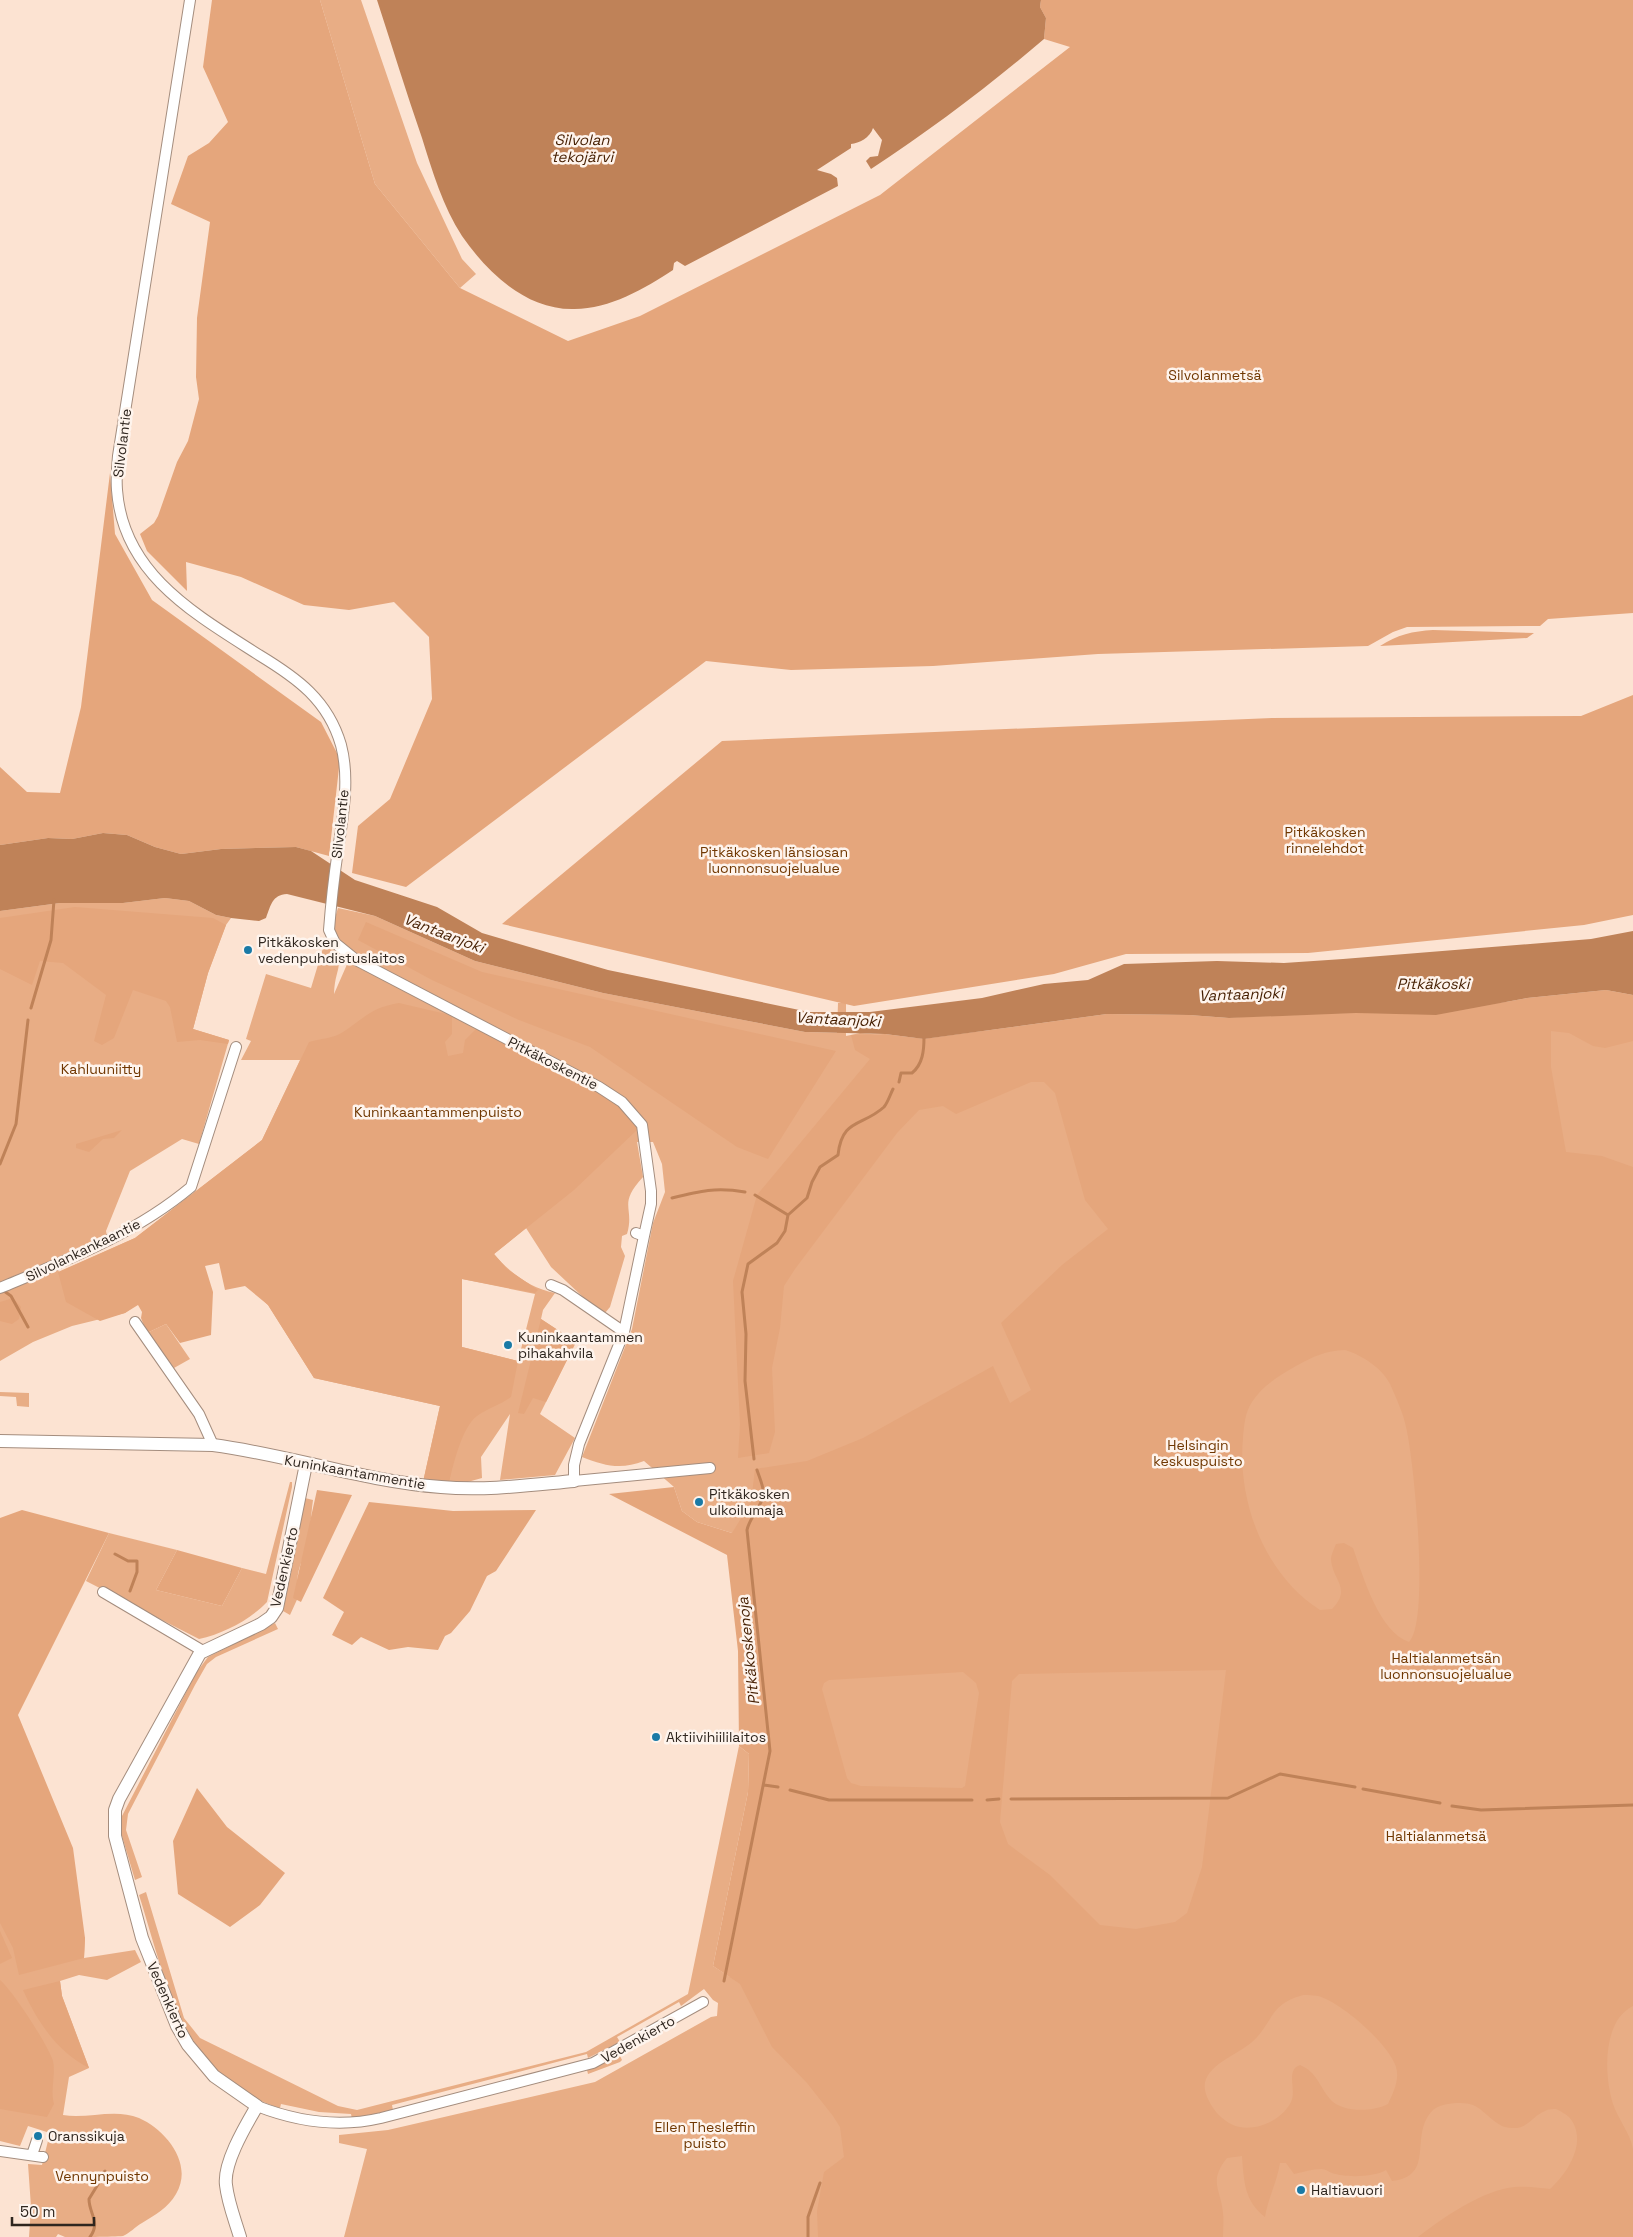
<svg xmlns="http://www.w3.org/2000/svg" width="1633" height="2237" viewBox="0 0 1633 2237" font-family="'Space Grotesk',sans-serif">
<style>
.green{fill:#e8ad85;fill-rule:evenodd}
.forest{fill:#e5a67c;fill-rule:evenodd}
.water{fill:#bf8258}
.lines{fill:none;stroke-linecap:round;stroke-linejoin:round}
.stream{stroke:#bf8258;stroke-width:3}
.minor-casing{stroke:#a48d7e;stroke-width:12}
.tertiary-casing{stroke:#a48d7e;stroke-width:14}
.minor{stroke:#fff;stroke-width:10}
.tertiary{stroke:#fff;stroke-width:12}
.poi-dot{fill:#1a7aa6;stroke:#fef4ed;stroke-width:2}
.labels{text-anchor:middle;dominant-baseline:central;stroke-width:5;stroke-linejoin:round;paint-order:stroke}
.park-label{font-size:14px;fill:#703701;stroke:#fef4ed}
.street-label{font-size:14px;fill:#2f261f;stroke:#fef4ed}
.poi-label{font-size:14px;fill:#2f261f;stroke:#fef4ed;text-anchor:start}
.water-label{font-size:15px;font-style:italic;fill:#451e00;stroke:#fef4ed}
</style>
<rect width="100%" height="100%" fill="#fce3d2"/>
<path class="green" d="M320,0H361L417,163L462,259L476,274L460,288L375,184Z
M165,898L189,901L216,915L231,918L226,925L208,973L193,1029L229,1040L199,1144L182,1139L130,1171L106,1231L107,1236L0,1284V911L60,903H123Z
M338,908L375,916L475,961L603,993L805,1032L837,1033L838,1003H846V1036L860,1033L924,1039L975,1032L1633,995V2237H344L367,2149L339,2143V2135L388,2130L595,2082L711,2017L717,2016L718,2003L713,2000L704,1989L681,2006L679,2002L617,2037L620,2042L588,2058L587,2054L392,2105L393,2110L352,2119L351,2114L319,2112L281,2104L280,2108C182,2078 166,1980 139,1895L146,1892L184,2018L200,2038L338,2106L357,2110L586,2052L688,1994L739,1746L749,1754L748,1792L713,1966L730,1977L768,1847L732,1533L697,1522L682,1511L674,1487L644,1461C621,1470 605,1466 582,1457L632,1329L653,1223L665,1192L662,1164L653,1142H637L643,1177C617,1205 635,1207 627,1234L622,1236L621,1247L625,1256L610,1307L605,1313L599,1312L551,1267L526,1228L494,1254C510,1273 530,1288 555,1293L543,1310L541,1319L576,1342L540,1414L575,1438L555,1475L500,1480L510,1414L481,1457L482,1478L464,1483L423,1482L440,1406L314,1378L268,1305L213,1250L125,1313L72,1326L33,1342L0,1361V1292L58,1269L59,1272L135,1238L262,1140L300,1060H241L251,1041L246,1039L266,974L311,988L326,938C348,968 335,964 334,994L352,953L335,937L333,924ZM462,1279L535,1294L518,1361L462,1347Z
M166,1324L190,1359L174,1368L147,1333Z
M0,1392L29,1393V1407L17,1406L16,1397L0,1396Z
M290,1482H292V1487L267,1602C250,1620 223,1634 199,1639L86,1581L109,1533L177,1550L156,1590L222,1606L242,1568L266,1574Z
M305,1498L313,1500C311,1513 311,1527 308,1540C305,1559 292,1574 300,1593L290,1615L283,1611Z
M275,1623L278,1629L216,1657L207,1664L195,1685L128,1814L126,1830L142,1877L135,1880L122,1836V1816L196,1673L208,1657Z
M0,1828L85,1938L84,1958L135,1950L141,1962L107,1980L79,1975L60,1981L62,1996L89,2068L69,2077L63,2115C88,2119 115,2108 139,2118C166,2130 194,2164 176,2194C168,2208 155,2215 142,2223C135,2227 130,2233 123,2236C113,2237 78,2237 65,2237L58,2234L56,2237H29L31,2207L28,2164L42,2165L50,2133L28,2126L20,2146L0,2141Z
M620,2056L622,2060L620,2062L588,2074L587,2070Z"/>
<path class="forest" d="M212,0H320L375,184L460,288L568,341L640,316L880,195L1070,47L1044,39L1046,18L1040,7L1041,0H1633V613L1548,619L1540,626L1407,627L1393,632L1368,646L1098,654L933,666L791,670L706,661L406,887L352,873L358,826L390,799L432,699L429,637L394,602L349,610L304,605L241,577L186,562L187,591L147,551L140,534L154,523L158,516L177,462L188,441L199,399L196,377L197,318L210,222L171,204L188,156L209,143L228,122L203,67Z
M110,473L115,534L152,600L321,722L340,759L329,856L296,847L221,849L181,854L155,847L127,835L103,833L72,839L48,838L0,845V767L27,792L60,793L81,707Z
M1433,630L1534,633L1527,638L1380,646C1397,635 1413,631 1433,630Z
M1633,695V915L1584,925L1308,953L1126,954L1054,974L854,1006L502,924L722,741L1272,718L1581,716Z
M75,907L213,918L226,925L208,973L193,1029L229,1040L228,1044L200,1040L177,1042L170,1007L166,1001L133,990L114,1038L102,1045L94,1041L106,995L63,963L40,961L32,985L0,969V918Z
M366,922L482,972L836,1051L768,1159L737,1147L590,1047L519,1020L432,980L358,940Z
M1606,990L1633,995V1041L1605,1048L1593,1046L1569,1033L1551,1031V1067L1566,1152L1602,1156L1633,1167V2006C1602,2021 1604,2076 1613,2104C1618,2119 1630,2133 1633,2149C1633,2172 1633,2212 1633,2237H1418C1443,2218 1482,2190 1515,2187C1526,2186 1539,2188 1550,2189C1568,2173 1589,2140 1569,2117C1566,2114 1560,2111 1556,2109C1553,2109 1548,2109 1545,2111C1532,2116 1528,2129 1512,2128C1495,2128 1487,2111 1473,2105C1464,2101 1440,2103 1433,2110C1408,2135 1437,2176 1392,2181L1386,2170C1375,2177 1346,2178 1332,2173C1329,2172 1326,2169 1321,2169C1312,2169 1303,2172 1294,2174L1286,2163H1280C1277,2182 1268,2198 1265,2217C1244,2201 1244,2181 1242,2156L1227,2158C1208,2182 1221,2189 1223,2213C1224,2221 1223,2229 1223,2237H818L817,2211L824,2172L844,2157L840,2127L833,2116L807,2083L772,2047L740,1984L713,1966L748,1792L749,1754L739,1746L738,1651L727,1555L609,1494L674,1487L682,1511L697,1522L732,1533L751,1502L755,1469L807,1461L863,1438L993,1366L1010,1403L1031,1390L1001,1323L1062,1265L1108,1229L1085,1200L1055,1093L1044,1082H1031L956,1114L943,1106L919,1110L897,1133L795,1269L784,1286L780,1328L772,1368L775,1432L769,1453L738,1458L740,1424L733,1281L757,1195L870,1059L855,1050L851,1035L885,1034L924,1039L1107,1014L1189,1015L1229,1018L1356,1013L1436,1015L1527,998ZM1345,1350C1362,1355 1382,1368 1390,1384C1395,1395 1404,1415 1406,1427C1414,1459 1430,1622 1409,1642C1379,1632 1363,1576 1353,1548L1344,1543L1336,1544C1334,1549 1331,1555 1331,1560C1333,1581 1352,1588 1332,1609L1320,1610C1265,1575 1237,1502 1243,1438C1244,1426 1245,1412 1252,1402C1262,1386 1280,1375 1296,1366C1314,1356 1325,1351 1345,1350ZM1226,1670L1202,1867L1187,1913L1175,1922L1136,1929L1100,1925L1050,1875L1008,1844L1000,1822L1012,1681L1019,1674ZM963,1672L976,1683L979,1693L965,1786L962,1788L861,1786L851,1783L847,1778L822,1689L824,1683L829,1680ZM1303,1995C1308,1995 1313,1995 1318,1996C1341,2002 1389,2044 1396,2067C1400,2080 1393,2093 1388,2104C1373,2112 1342,2113 1330,2099C1319,2086 1317,2072 1300,2065C1285,2070 1297,2090 1291,2102C1281,2122 1252,2133 1233,2125C1222,2120 1214,2111 1209,2101C1191,2069 1234,2058 1252,2042C1275,2021 1268,2005 1303,1995Z
M399,1003L446,1014L452,1017V1034L445,1042L448,1056L463,1053L465,1040L477,1028L615,1100L636,1120L638,1129L574,1190L494,1254L507,1269L538,1290L535,1293L462,1279V1347L518,1361L511,1397C500,1405 488,1408 477,1416C462,1427 453,1465 449,1483L423,1482L440,1406L314,1378L268,1305L245,1286L225,1290L219,1263L205,1266L213,1292L211,1335L180,1343L166,1324L147,1333L141,1318L142,1312L138,1305L125,1313L100,1321L66,1302L58,1272L135,1238L262,1140L309,1042C319,1039 335,1038 343,1032C366,1017 370,1008 399,1003Z
M122,1130L114,1138L103,1139L89,1152L76,1148V1144Z
M13,1298L21,1307L19,1319L12,1324L0,1321V1302Z
M541,1319L576,1342L546,1402L533,1398L524,1414L518,1413Z
M317,1490L352,1495L301,1602L293,1598Z
M369,1502L453,1511L536,1510L496,1571L487,1576L470,1611L451,1633L445,1636L438,1650L408,1647L389,1650L361,1637L352,1645L332,1635L344,1612L323,1598Z
M22,1510L109,1533L18,1715L73,1848L85,1938L84,1958L19,1975L13,1948L0,1923V1518Z
M177,1550L242,1568L222,1606L156,1590Z
M197,1788L227,1827L285,1873L260,1905L230,1927L178,1894L173,1841Z
M0,1931L12,1958L0,1964Z
M0,1980C13,1991 48,2045 53,2061C56,2075 50,2090 54,2104L47,2117L0,2109Z
M60,1981L62,1996L89,2068C57,2052 37,2021 23,1990Z"/>
<path class="water" d="M377,0H1041L1040,7L1046,18L1044,39C989,86 932,129 871,169L866,161L870,157L878,156L882,140L873,128C870,138 859,143 851,144V148L817,170L831,174L837,178L838,186L685,266L677,261L674,263L673,270C644,289 608,310 572,309C525,309 487,272 462,236C443,207 432,170 422,138C406,92 392,46 377,0Z
M103,833L127,835L155,847L181,854L221,849L296,847L311,851L355,880L437,907L482,933L608,970L809,1012H870L982,998L1044,984L1088,980L1124,964L1217,961L1284,963L1343,959L1591,939L1633,931V995L1606,990L1527,998L1436,1015L1356,1013L1229,1018L1189,1015L1107,1014L924,1039L885,1034L805,1032L603,993L475,961L375,916L287,894C272,895 271,905 266,918L259,921L231,918L216,915L189,901L165,898L123,903H60L0,911V845L48,838L72,839Z"/>
<g class="lines">
<path class="stream" d="M31,1008L51,940L54,900
M899,1082L901,1073H912C923,1064 924,1050 924,1037
M0,1164L16,1124L28,1020
M755,1195L788,1215
M672,1198C700,1191 716,1187 745,1192
M4,1291L11,1296L28,1327
M754,1459L745,1381L746,1334L742,1292L748,1264L777,1243L785,1231L788,1215L807,1198L812,1182L820,1167L838,1155C842,1118 862,1127 884,1107C888,1102 890,1095 893,1089
M115,1554L128,1561H137V1572L130,1591
M764,1785L778,1787
M1363,1789L1440,1803
M790,1790L829,1800H972
M1011,1799L1228,1798L1280,1774L1355,1787
M987,1800L999,1799
M1452,1806L1481,1810L1633,1805
M724,1981L770,1751L747,1530C750,1515 766,1503 763,1489C762,1483 759,1476 757,1470
M90,2237C101,2222 89,2214 89,2199L100,2181L99,2177L105,2171
M808,2237V2217L820,2183"/>
<g class="minor-casing">
<path id="minor" d="M190,0L118,456C117,467 116,478 117,490C123,574 195,614 259,655C297,678 328,700 341,745C350,779 343,816 338,850C334,877 331,903 329,930L335,943L356,960L599,1087L622,1102L642,1125L651,1191V1204L644,1236
M636,1233L644,1236L624,1332L579,1444L574,1465V1481L710,1468
M551,1285L563,1290L624,1332
M0,1288C67,1260 135,1234 191,1187L236,1047
M135,1322L199,1414L213,1445
M103,1592L203,1651
M257,2106C298,2122 338,2128 381,2118L593,2063L703,2002
M0,2151L43,2157
M32,2155L37,2140"/>
</g>
<g class="tertiary-casing">
<path id="tertiary" d="M0,1441L213,1445C289,1455 363,1481 441,1487C485,1491 530,1485 574,1481
M240,2237C235,2220 228,2203 226,2185C223,2163 246,2125 257,2106L214,2076L188,2045L177,2026L142,1938L115,1836V1810L119,1799L200,1653L261,1624L271,1617L277,1608L306,1464"/>
</g>
<use href="#minor" class="minor"/>
<use href="#tertiary" class="tertiary"/>
</g>
<g class="poi-dot">
<circle cx="248" cy="950" r="5"/>
<circle cx="508" cy="1345" r="5"/>
<circle cx="699" cy="1502" r="5"/>
<circle cx="656" cy="1737" r="5"/>
<circle cx="38" cy="2136" r="5"/>
<circle cx="1301" cy="2190" r="5"/>
</g>
<g class="labels">
<g class="park-label">
<text x="1215" y="375">Silvolanmetsä</text>
<text x="1325" y="832">Pitkäkosken<tspan x="1325" dy="16">rinnelehdot</tspan></text>
<text x="774" y="852">Pitkäkosken länsiosan<tspan x="774" dy="16">luonnonsuojelualue</tspan></text>
<text x="101" y="1069">Kahluuniitty</text>
<text x="438" y="1112">Kuninkaantammenpuisto</text>
<text x="1198" y="1445">Helsingin<tspan x="1198" dy="16">keskuspuisto</tspan></text>
<text x="1446" y="1658">Haltialanmetsän<tspan x="1446" dy="16">luonnonsuojelualue</tspan></text>
<text x="1436" y="1836">Haltialanmetsä</text>
<text x="705" y="2127">Ellen Thesleffin<tspan x="705" dy="16">puisto</tspan></text>
<text x="102" y="2176">Vennynpuisto</text>
</g>
<g class="street-label">
<text transform="translate(122 443) rotate(-83)">Silvolantie</text>
<text transform="translate(340 824) rotate(-84)">Silvolantie</text>
<text transform="translate(553 1063) rotate(27)">Pitkäkoskentie</text>
<text transform="translate(83 1250) rotate(-26)">Silvolankankaantie</text>
<text transform="translate(355 1472) rotate(10)">Kuninkaantammentie</text>
<text transform="translate(284 1567) rotate(-77)">Vedenkierto</text>
<text transform="translate(168 2000) rotate(66)">Vedenkierto</text>
<text transform="translate(638 2039) rotate(-29)">Vedenkierto</text>
</g>
<g class="poi-label">
<text x="258" y="942">Pitkäkosken<tspan x="258" dy="16">vedenpuhdistuslaitos</tspan></text>
<text x="518" y="1337">Kuninkaantammen<tspan x="518" dy="16">pihakahvila</tspan></text>
<text x="709" y="1494">Pitkäkosken<tspan x="709" dy="16">ulkoilumaja</tspan></text>
<text x="666" y="1737">Aktiivihiililaitos</text>
<text x="48" y="2136">Oranssikuja</text>
<text x="1311" y="2190">Haltiavuori</text>
</g>
<g class="water-label">
<text x="582" y="139">Silvolan<tspan x="582" dy="17">tekojärvi</tspan></text>
<text transform="translate(444 933) rotate(21)">Vantaanjoki</text>
<text x="1433" y="983">Pitkäkoski</text>
<text transform="translate(1241 994) rotate(-2)">Vantaanjoki</text>
<text transform="translate(838 1019) rotate(3)">Vantaanjoki</text>
<text transform="translate(748 1651) rotate(-96)">Pitkäkoskenoja</text>
</g>
</g>
<path d="M12 2217v8h82v-8" fill="none" stroke="#2f261f" stroke-width="2.5"/>
<text x="20" y="2217" font-size="15" fill="#2f261f" stroke="#fef4ed" stroke-width="4" paint-order="stroke">50 m</text>
</svg>
